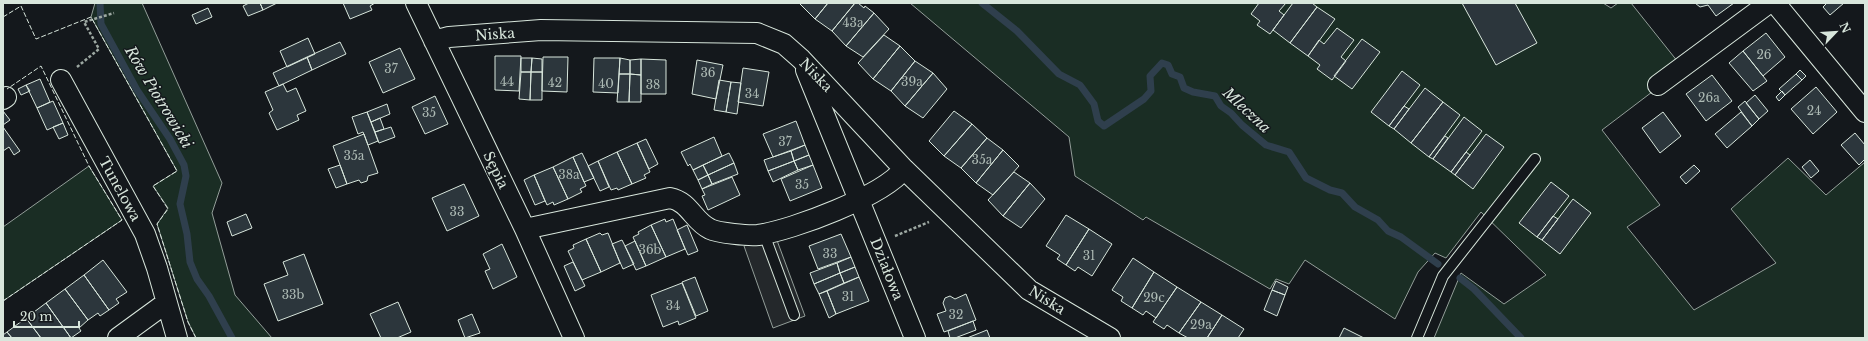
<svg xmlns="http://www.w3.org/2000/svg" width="1868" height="341" viewBox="0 0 1868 341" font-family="'Libre Baskerville',serif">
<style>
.grass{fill:#1a2d24;stroke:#939e99}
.parking{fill:#24282b;stroke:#939e99}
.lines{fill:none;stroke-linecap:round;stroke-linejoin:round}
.stream{stroke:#2f3f4d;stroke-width:7}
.building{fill:#2c363c;stroke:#d8e6dc}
.service-casing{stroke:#d8e6dc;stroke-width:12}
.minor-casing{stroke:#d8e6dc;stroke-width:22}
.path{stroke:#9da8a2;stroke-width:2.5;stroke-dasharray:3 2;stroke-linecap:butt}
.service{stroke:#14181c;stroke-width:10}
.minor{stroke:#14181c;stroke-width:20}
.fence{stroke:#d8e6dc;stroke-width:1;stroke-dasharray:5 2;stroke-linecap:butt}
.labels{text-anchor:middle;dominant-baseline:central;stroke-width:3;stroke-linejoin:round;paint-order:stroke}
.number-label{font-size:12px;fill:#adbab4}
.street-label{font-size:14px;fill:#d8e6dc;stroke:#14181c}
.water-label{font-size:15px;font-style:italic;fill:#d8e6dc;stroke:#14181c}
</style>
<rect width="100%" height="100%" fill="#14181c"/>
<path class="grass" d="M95,3H142L222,183L212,213L235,295L272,338H196L188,322L157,224L168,208L153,186L177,171L91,17Z
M910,3H1603L1611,8L1618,3H1631L1678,62L1656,89L1602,130L1660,205L1627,227L1694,310L1776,263L1731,209L1788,158L1826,195L1865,162V338H1434L1461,273L1504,304L1546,275L1481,212L1446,258L1435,253L1418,272L1395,319L1305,260L1289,284L1276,279L1270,289L1146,217L1143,220L1075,176L1069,137Z
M89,166L122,220L3,301V227Z"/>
<path class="parking" d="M775,235L805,316L773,328L744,246Z"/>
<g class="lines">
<path class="stream" d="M100,3L101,24L137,90L170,139L184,165L186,176L180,204L187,234L190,262L197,279L209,296L232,338
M982,3L1017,31L1059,74L1080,85L1094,104L1098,121L1104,126L1144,99L1151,91L1150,76L1162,63L1168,65L1172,74L1180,77L1184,88L1193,92L1215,96L1221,106L1231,113L1242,125L1266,145L1289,152L1306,178L1330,190L1342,193L1355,207L1378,220L1388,231L1401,237L1438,264
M1460,278L1474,289L1521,338"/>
</g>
<path class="building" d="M249,3H260L263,10L248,16L243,6Z
M260,3H277L263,10Z
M343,3H375L370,6L372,10L350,19Z
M799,3H828L815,19Z
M828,3H855L832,31L815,19Z
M855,3H858L864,8L865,6L874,13L846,46L832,31Z
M1259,3H1286L1279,11L1284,15L1270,34L1257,25L1260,21L1251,14Z
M1293,3H1312L1317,7L1290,43L1273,30Z
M1462,3H1515L1537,43L1496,65Z
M1695,3H1734L1716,16L1708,5L1700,7Z
M1827,3H1844L1830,15L1823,7Z
M1317,7L1335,19L1308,56L1290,43Z
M208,8L212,17L196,24L192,15Z
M874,13L889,29L863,57L846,46Z
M1337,28L1354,40L1341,57L1346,61L1332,80L1317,69L1320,65L1308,56L1319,40L1324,44Z
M1766,33L1785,57L1763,76L1743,51Z
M884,35L900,46L873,79L858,63Z
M308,38L315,54L287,67L280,51Z
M1362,39L1380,52L1352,89L1334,76Z
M340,42L346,54L312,70L307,57Z
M900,46L915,61L891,91L873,79Z
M400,48L415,79L383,93L369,62Z
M1743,51L1767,81L1753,91L1729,63Z
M495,56H521L519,91L495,90Z
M307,57L312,70L279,86L273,73Z
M543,57H568L567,92L542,91Z
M521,58H532L531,72H521Z
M532,58L542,59V72H531Z
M594,58H620L618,93L593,92Z
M620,58L630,60V74H619Z
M641,59L666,60V94H641Z
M641,59V75L630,74V60Z
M697,60L723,65L716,99L692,94Z
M915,61L933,73L905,106L891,91Z
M743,68L769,72L763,106L738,102Z
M1800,70L1806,76L1802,80L1796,74Z
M1402,71L1420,85L1389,126L1371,112Z
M521,72H531L530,100L519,99Z
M531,72H542V100H530Z
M933,73L947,89L923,118L905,106Z
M619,74H630L629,102H617Z
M630,74L641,75V102H629Z
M1796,74L1802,80L1785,95L1779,89Z
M1712,75L1732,101L1706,121L1686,94Z
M40,79L50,102L37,108L26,85Z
M719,80L731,82L726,112L714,110Z
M731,82L741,83L737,114L726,112Z
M283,84L287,92L296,88L306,111L297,115L299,120L277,130L269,113L273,110L265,92Z
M26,85L30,91L21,95L18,89Z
M1816,87L1837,112L1813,134L1791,109Z
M1425,88L1443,102L1411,143L1394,129Z
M1782,91L1785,95L1779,101L1776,97Z
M1755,95L1768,111L1759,119L1746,103Z
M435,96L448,124L425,134L412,107Z
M53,101L63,123L47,130L37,108Z
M1745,101L1759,119L1752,126L1738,107Z
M1443,102L1460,115L1429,157L1411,143Z
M387,104L390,114L371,122L367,112Z
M1404,106L1409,109L1394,129L1389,126Z
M3,111L10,120L3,125Z
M954,111L972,124L944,156L929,141Z
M367,112L378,141L368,145L363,132L358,134L352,117Z
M1663,112L1681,136L1660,153L1642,128Z
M1741,112L1752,126L1727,148L1715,134Z
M1464,117L1482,131L1451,172L1433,159Z
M380,118L384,129L375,132L371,122Z
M796,121L805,145L773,157L763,134Z
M63,123L68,135L59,139L53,127Z
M972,124L987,138L961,168L944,156Z
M3,127L20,151L14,155L9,147L3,151Z
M391,127L395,137L379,143L375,132Z
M1855,133L1865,145V159L1859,165L1841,145Z
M364,134L378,173L368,176L367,181L361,183L359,180L347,184L333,146Z
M1486,134L1504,147L1473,189L1455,175Z
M1445,136L1448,138L1433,159L1429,157Z
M714,137L722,156L693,170L690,164L688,166L681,152Z
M987,138L1003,150L976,183L961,168Z
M646,139L658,164L649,169L637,143Z
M637,143L650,172L644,175L646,178L632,184L617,152Z
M805,145L809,155L794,161L791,151Z
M1003,150L1019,166L993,195L976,183Z
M791,151L794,161L768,171L764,160Z
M617,152L632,184L618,190L617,188L611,190L598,161Z
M1466,152L1470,155L1455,175L1451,172Z
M582,153L594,178L584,182L573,157Z
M729,153L734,163L708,175L703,165Z
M809,155L813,165L798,170L794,161Z
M573,157L586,186L580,189L582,192L568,199L553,167Z
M1810,160L1819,171L1811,178L1802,167Z
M598,161L609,187L600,191L588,166Z
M794,161L798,170L773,182L768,171Z
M734,163L738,174L712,184L708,175Z
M340,165L347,184L336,188L328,169Z
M703,165L708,175L698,180L693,170Z
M813,165L822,188L790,201L781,179Z
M1694,165L1700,171L1686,184L1680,177Z
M553,167L568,199L554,205L553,202L547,205L534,175Z
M1014,172L1030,183L1003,216L988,200Z
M534,175L545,201L535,205L524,180Z
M708,175L712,184L702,189L698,180Z
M732,177L740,195L708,210L702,196L705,195L702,189Z
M1551,182L1569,196L1537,237L1519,223Z
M1030,183L1045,199L1021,228L1003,216Z
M464,184L479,216L447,231L432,198Z
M1573,199L1591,213L1560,254L1542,240Z
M246,214L252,228L232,236L227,222Z
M1066,215L1089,229L1066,265L1057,259L1060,255L1046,246Z
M1553,216L1558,219L1542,240L1537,237Z
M665,219L666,222L673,219L685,249L666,257L651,225Z
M651,225L666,257L646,266L633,237L639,234L638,232Z
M687,225L698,251L688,255L677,230Z
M1089,229L1112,244L1092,276L1078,267L1075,271L1066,265Z
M600,233L602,235L608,233L620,263L601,272L586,239Z
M841,234L851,257L818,269L809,246Z
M586,239L601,272L582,280L568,251L574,248L573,245Z
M622,240L634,264L623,269L612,244Z
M635,241L646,266L636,270L625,246Z
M502,244L517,277L493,289L485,271L490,269L483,254Z
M304,254L323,304L278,321L264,284L288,275L283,262Z
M851,257L855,267L840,273L837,263Z
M1133,258L1154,272L1132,308L1121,301L1123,297L1112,290Z
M103,260L127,292L116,299L119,303L109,310L84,275Z
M573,262L585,286L575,291L564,266Z
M837,263L840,273L814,284L810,273Z
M855,267L859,277L844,283L840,273Z
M1154,272L1177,287L1156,318L1146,311L1143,315L1132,308Z
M840,273L844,283L819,294L814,284Z
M84,275L109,310L100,316L98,313L88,320L65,289Z
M695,277L708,311L696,316L682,282Z
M859,277L869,301L836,314L827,291Z
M1276,281L1288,287L1285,295L1272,290Z
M682,283L696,318L679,325L678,321L663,327L651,295Z
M1177,287L1201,302L1179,333L1167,325L1164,329L1153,322Z
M65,289L88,320L79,328L81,331L71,338L46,303Z
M1272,290L1285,295L1277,316L1264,310Z
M827,291L836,314L829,318L819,294Z
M966,294L976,320L944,332L937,314L946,311L943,303L945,298L950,296L955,299Z
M398,302L411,332L397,338H381L370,314Z
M1201,302L1222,315L1207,338H1188L1179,333Z
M46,303L71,338H41L26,318Z
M472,314L480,333L465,338L458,320Z
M1222,315L1244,329L1238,338H1207Z
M26,318L41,338H12L7,332Z
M973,321L976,330L955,338H950L948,331Z
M1344,328L1364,338H1339Z
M987,330L990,338H967Z
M7,332L12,338H3V335Z"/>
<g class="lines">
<g class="service-casing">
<path id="service" d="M764,234L794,315
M1417,338L1443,276L1535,159"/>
</g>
<g class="minor-casing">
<path id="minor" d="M416,3L525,229L574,338
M1775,3L1865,112
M434,41L449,37L541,30L757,33L784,44L801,59L904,169L1029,290L1110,338
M806,70L915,338
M61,80L145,234L157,268L177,338
M1658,85L1769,3
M3,99L6,97
M525,229L670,198C690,202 693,221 710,229C718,233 749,236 758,235C793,230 883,196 904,169
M118,338L166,303"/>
</g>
<path class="path" d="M77,67L99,49L84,22L114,13
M895,236L929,222"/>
<use href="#service" class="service"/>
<use href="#minor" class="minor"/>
<path class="fence" d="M3,17L21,6L36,39L91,17L177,171L153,186L168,209L157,224L188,322L196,338
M3,301L122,220L89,166L41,66L7,89"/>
</g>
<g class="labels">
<g class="number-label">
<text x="853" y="22">43a</text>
<text x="1764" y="54">26</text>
<text x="391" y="68">37</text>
<text x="708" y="72">36</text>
<text x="507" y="81">44</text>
<text x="912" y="81">39a</text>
<text x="555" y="82">42</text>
<text x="606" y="83">40</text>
<text x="653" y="84">38</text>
<text x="752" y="93">34</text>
<text x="1709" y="97">26a</text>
<text x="1814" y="110">24</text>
<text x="429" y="112">35</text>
<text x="785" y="141">37</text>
<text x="354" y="155">35a</text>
<text x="982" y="159">35a</text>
<text x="569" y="174">38a</text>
<text x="802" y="184">35</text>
<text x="457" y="211">33</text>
<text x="650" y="249">36b</text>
<text x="830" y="253">33</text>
<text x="1089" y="255">31</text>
<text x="293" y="294">33b</text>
<text x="848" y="296">31</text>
<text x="1154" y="297">29c</text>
<text x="673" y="305">34</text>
<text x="956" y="314">32</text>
<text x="1201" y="324">29a</text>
</g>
<g class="street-label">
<text transform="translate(495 34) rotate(-4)">Niska</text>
<text transform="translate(816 75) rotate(46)">Niska</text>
<text transform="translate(496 170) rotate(64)">Sępia</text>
<text transform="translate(120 189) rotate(61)">Tunelowa</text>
<text transform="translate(887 269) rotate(68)">Działowa</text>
<text transform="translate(1047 300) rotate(32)">Niska</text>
</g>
<g class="water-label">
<text transform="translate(159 97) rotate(59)">Rów Piotrowicki</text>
<text transform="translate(1247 110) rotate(43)">Mleczna</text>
</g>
</g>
<rect width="1868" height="341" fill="none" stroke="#d8e6dc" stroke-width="8"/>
<g transform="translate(1836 32) rotate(65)" stroke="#14181c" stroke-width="3" paint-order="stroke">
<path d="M0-3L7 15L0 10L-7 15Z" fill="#d8e6dc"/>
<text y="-6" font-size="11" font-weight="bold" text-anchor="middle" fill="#d8e6dc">N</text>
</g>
<path d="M14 321v6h65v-6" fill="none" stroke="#d8e6dc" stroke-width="2"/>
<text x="20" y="321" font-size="12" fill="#d8e6dc" stroke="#14181c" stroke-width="3" paint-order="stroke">20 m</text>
</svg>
